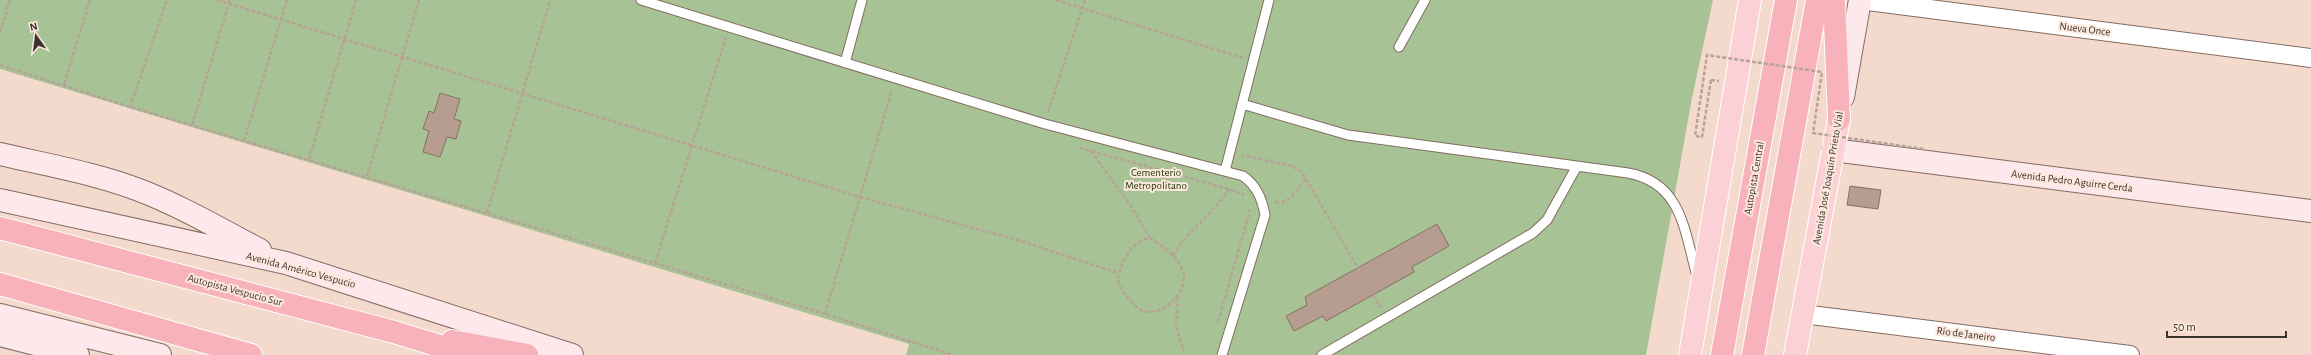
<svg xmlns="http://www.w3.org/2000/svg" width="2311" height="355" viewBox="0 0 2311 355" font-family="'Alegreya Sans',sans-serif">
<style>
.green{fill:#a7c395}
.building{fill:#b69d90;stroke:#877064}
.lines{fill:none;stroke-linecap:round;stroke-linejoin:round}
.lane-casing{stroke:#836c60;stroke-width:11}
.street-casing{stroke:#836c60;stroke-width:20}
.secondary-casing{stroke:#836c60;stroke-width:24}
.primary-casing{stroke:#fff;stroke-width:24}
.highway-casing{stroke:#fff;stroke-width:24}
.path{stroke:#b7a297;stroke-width:2.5;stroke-dasharray:4 2;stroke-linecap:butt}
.lane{stroke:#fff;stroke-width:9}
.street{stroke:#fff;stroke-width:18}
.secondary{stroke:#fde8eb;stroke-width:22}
.primary{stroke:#fbd1d6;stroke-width:22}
.highway{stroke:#f8b2bb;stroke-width:22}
.path-bridge{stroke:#b7a297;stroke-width:2.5;stroke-dasharray:4 2;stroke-linecap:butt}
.labels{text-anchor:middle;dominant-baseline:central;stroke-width:4;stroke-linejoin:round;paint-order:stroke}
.street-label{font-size:11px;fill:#3c322d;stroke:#fde8dd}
.park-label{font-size:11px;fill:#21380a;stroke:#fde8dd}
</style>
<rect width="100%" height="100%" fill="#f4dacc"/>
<path class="green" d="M0,0H1713L1692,98L1646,355H906L909,344L0,69Z"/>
<path class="building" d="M440,93L460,99L454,119L461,121L456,139L447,137L440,157L423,152L429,131L423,129L429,111L434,113Z
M1850,186L1881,190L1878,209L1847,205Z
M1437,224L1449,246L1412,267L1414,272L1326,321L1323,316L1294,331L1286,316L1307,305L1305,297Z"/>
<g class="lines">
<g class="lane-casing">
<path id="lane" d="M641,0L1045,124L1243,176C1257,186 1262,199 1265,215L1222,355
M1399,47L1425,0
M845,63L862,0
M1242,104L1348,135L1628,173C1682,183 1684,230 1697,276
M1225,171L1269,0
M1322,355L1533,233L1547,220L1577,166"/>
</g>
<g class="street-casing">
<path id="street" d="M1860,0L2311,58
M1803,314L2130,355"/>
</g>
<g class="secondary-casing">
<path id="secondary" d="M1843,97L1860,0
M1833,150L2311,211
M0,154C46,165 95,173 139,190C181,206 220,229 260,250
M0,200L286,263L572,355
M0,315L160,355
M0,335L78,355"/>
</g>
<g class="primary-casing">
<path id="primary" d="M1690,355L1750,0
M1795,355L1839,119"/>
</g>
<g class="highway-casing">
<path id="highway" d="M1834,0L1839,119
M0,228L394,332L469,355
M0,284L251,355
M452,341L527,355
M1722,355L1786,0
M1753,355L1817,0"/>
</g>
<path class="path" d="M217,0L860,197L1021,241L1118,273
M1056,0L1243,58
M0,32L10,0
M0,65L130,107L825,314L953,355
M1711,80L1719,81
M64,84L90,0
M130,107L167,0
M1048,112L1085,0
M192,125L230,0
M244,141L287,0
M1080,148L1229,189L1244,195
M1091,151L1133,209L1150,238
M1241,155L1292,166L1302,172L1358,268
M309,159L356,0
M367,176L419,0
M1275,202C1290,205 1298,188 1306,178
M487,213L550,0
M1150,238C1163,246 1177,256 1183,271C1190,291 1163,317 1143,311C1136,308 1131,302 1127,296C1123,291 1119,287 1118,281C1119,264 1132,240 1150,238Z
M1173,256C1188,230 1213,214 1229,189
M655,263L726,37
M1373,295L1381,308
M1178,297L1176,326L1185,355
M825,314L892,90
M1218,322L1250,210"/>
<use href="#lane" class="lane"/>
<use href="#street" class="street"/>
<use href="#secondary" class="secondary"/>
<use href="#primary" class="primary"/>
<use href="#highway" class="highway"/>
<path class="path-bridge" d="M1711,80L1702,137L1695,136L1707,55L1822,72L1813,133L1924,149"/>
</g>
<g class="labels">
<g class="street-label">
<text transform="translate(2085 29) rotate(7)">Nueva Once</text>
<text transform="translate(1754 178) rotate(-80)">Autopista Central</text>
<text transform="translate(1828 178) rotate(-80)">Avenida José Joaquín Prieto Vial</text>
<text transform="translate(2072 181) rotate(7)">Avenida Pedro Aguirre Cerda</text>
<text transform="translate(301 270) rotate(15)">Avenida Américo Vespucio</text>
<text transform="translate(235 290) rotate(15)">Autopista Vespucio Sur</text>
<text transform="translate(1966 334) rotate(7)">Río de Janeiro</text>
</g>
<g class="park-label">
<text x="1156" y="172">Cementerio<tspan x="1156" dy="13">Metropolitano</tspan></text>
</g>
</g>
<g transform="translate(36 36) rotate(346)" stroke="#fde8dd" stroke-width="3" paint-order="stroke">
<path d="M0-3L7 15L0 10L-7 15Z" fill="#3c322d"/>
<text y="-6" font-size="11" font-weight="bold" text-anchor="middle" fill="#3c322d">N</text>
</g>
<path d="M2167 331v6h119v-6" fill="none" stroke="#3c322d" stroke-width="2"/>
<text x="2173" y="331" font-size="12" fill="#3c322d" stroke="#fde8dd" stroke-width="3" paint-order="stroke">50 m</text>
</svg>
